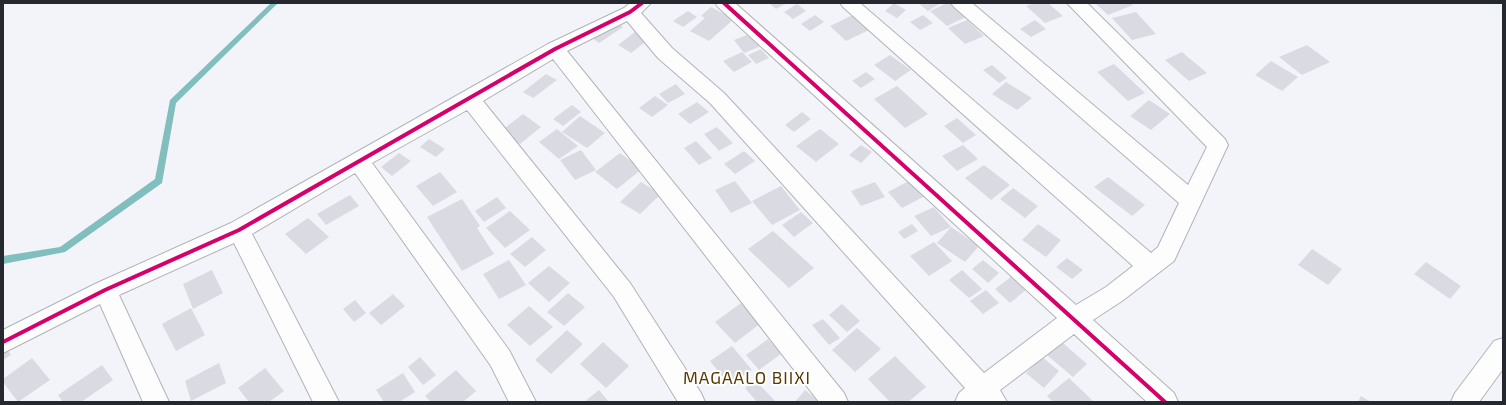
<svg xmlns="http://www.w3.org/2000/svg" width="1506" height="405" viewBox="0 0 1506 405" font-family="'Exo 2',sans-serif">
<style>
.lines{fill:none;stroke-linecap:round;stroke-linejoin:round}
.stream{fill:#80bfbd;fill-rule:evenodd}
.building{fill:#dadae3}
.street-casing{stroke:#b0b3b8;stroke-width:2}
.street{fill:#fdfdfe;fill-rule:evenodd}
.cycleway-casing{stroke:#fff;stroke-width:6}
.cycleway{stroke:#d6006c;stroke-width:4}
.labels{text-anchor:middle;dominant-baseline:central;stroke-width:4;stroke-linejoin:round;paint-order:stroke}
.quarter-label{font-size:17px;letter-spacing:1px;fill:#593900;stroke:#fff}
</style>
<rect width="100%" height="100%" fill="#f2f4fa"/>
<g class="lines">
<path class="stream" d="M271,3H278L176,103L162,183L65,252L3,264V256L60,247L155,179L170,100Z"/>
</g>
<path class="building" d="M769,3H787L776,9Z
M894,3L906,10L897,18L885,11Z
M918,3H941L928,11Z
M947,3H950L966,17L947,26L930,11Z
M1034,3H1048L1063,16L1045,23L1026,6Z
M1095,3H1131L1133,5L1108,15Z
M797,4L806,11L793,19L784,12Z
M711,7L734,19L709,41L690,31L705,18L701,16Z
M688,11L697,17L683,27L673,21Z
M1136,12L1156,34L1132,40L1112,18Z
M855,14L871,29L846,41L830,26Z
M815,15L824,22L810,31L801,24Z
M923,15L933,23L920,30L910,22Z
M610,18L623,27L599,43L587,34Z
M967,20L984,36L965,44L948,28Z
M1035,20L1046,29L1031,37L1020,29Z
M759,30L769,43L744,53L734,40Z
M635,32L648,40L631,53L618,45Z
M1307,45L1330,62L1302,75L1279,57Z
M761,49L769,58L756,64L748,55Z
M742,52L752,62L734,72L723,61Z
M1182,52L1207,73L1189,81L1165,60Z
M890,55L911,70L895,81L874,65Z
M1271,61L1298,77L1282,91L1255,75Z
M1114,64L1145,93L1128,101L1097,72Z
M992,65L1007,78L999,83L983,70Z
M866,72L875,79L861,88L852,81Z
M546,74L557,80L533,98L523,92Z
M1006,82L1032,98L1017,110L992,94Z
M676,84L685,94L668,103L659,94Z
M897,86L928,114L905,128L874,99Z
M655,96L668,105L652,117L639,108Z
M1149,100L1170,114L1151,130L1130,116Z
M697,102L709,112L690,124L678,114Z
M572,105L581,112L563,126L553,119Z
M802,112L811,119L794,132L785,125Z
M523,114L541,127L520,144L501,131Z
M580,116L605,133L587,148L562,132Z
M957,118L976,135L963,143L944,126Z
M717,127L733,143L719,151L704,134Z
M557,129L578,146L559,159L539,142Z
M820,129L839,144L816,162L796,146Z
M429,139L445,149L436,157L420,147Z
M696,141L712,158L699,165L684,148Z
M861,145L872,152L861,163L849,155Z
M963,145L978,159L957,171L942,156Z
M581,150L596,170L575,180L560,160Z
M744,151L755,161L735,174L724,164Z
M399,153L411,161L392,176L381,167Z
M620,153L642,169L617,189L595,172Z
M984,165L1010,185L991,200L965,178Z
M440,172L457,192L433,206L416,186Z
M1108,177L1145,205L1132,216L1094,187Z
M911,180L925,196L902,208L888,192Z
M735,181L752,203L731,213L715,190Z
M641,182L661,194L640,214L620,202Z
M875,182L885,197L861,206L851,191Z
M781,186L800,210L772,225L752,201Z
M1013,188L1038,206L1025,218L1000,199Z
M350,195L359,206L326,225L317,214Z
M497,197L506,208L484,222L475,211Z
M462,199L480,226L477,228L494,254L462,271L427,217Z
M934,207L951,227L931,236L914,216Z
M510,211L530,230L505,248L486,228Z
M801,212L813,223L794,237L782,225Z
M308,218L329,237L306,254L285,234Z
M912,224L918,231L904,239L898,232Z
M1038,224L1061,240L1046,257L1022,240Z
M951,227L979,246L965,262L937,243Z
M773,231L814,268L789,288L748,249Z
M532,237L546,250L525,267L510,254Z
M934,242L952,261L929,276L910,256Z
M1312,249L1342,269L1328,285L1298,265Z
M1067,258L1083,270L1072,279L1056,267Z
M509,260L526,285L499,299L483,274Z
M983,260L999,273L988,283L972,269Z
M1426,262L1461,286L1450,299L1414,274Z
M549,266L570,283L549,302L528,283Z
M212,270L223,293L193,309L183,284Z
M962,270L982,289L969,298L949,280Z
M1012,276L1027,289L1010,303L995,289Z
M986,290L999,303L983,314L970,301Z
M568,293L585,307L564,326L547,312Z
M393,294L405,306L381,325L369,313Z
M355,300L366,313L354,322L343,309Z
M741,303L761,323L735,343L715,322Z
M842,304L860,321L847,332L829,315Z
M529,306L553,327L530,346L507,325Z
M191,308L205,335L176,351L162,324Z
M823,319L840,338L829,345L812,325Z
M857,328L881,349L855,372L832,350Z
M567,330L583,344L551,374L535,360Z
M1056,337L1087,364L1073,377L1041,350Z
M768,339L781,354L759,370L746,355Z
M603,342L629,366L606,388L580,364Z
M3,343L11,355L3,360Z
M732,346L752,370L729,385L710,361Z
M895,356L926,387L908,402H890L868,379Z
M420,357L436,375L423,385L408,367Z
M1042,357L1059,371L1044,388L1026,373Z
M32,358L50,380L18,402L3,382V379Z
M219,363L226,383L191,401L185,381Z
M102,365L113,380L81,402H63L58,395Z
M265,368L284,391L269,402H249L238,388Z
M456,370L476,391L463,402H431L425,396Z
M403,373L415,392L399,402H384L376,390Z
M1069,378L1094,402H1053L1047,396Z
M755,380L776,402H757L745,388Z
M599,390L609,402H584Z
M805,390L820,402H795Z
M1361,396L1371,402H1358Z"/>
<g class="lines">
<g class="street-casing">
<path id="street" d="M630,3H651L641,13L672,48L724,93L984,373L1057,318L718,7L715,3H735L1076,305L1106,287L1133,266L843,7L840,3H860L1151,253L1158,247L1179,203L954,7L951,3H972L1188,185L1207,147L1067,3H1087L1225,139L1228,145L1174,261L1122,301L1093,320L1174,393L1178,402H1147L1074,334L1000,390L1007,402H955L959,393L965,388L710,103L658,58L627,21L567,51L844,393L848,402H819L553,59L483,101L630,283L701,393L705,402H678L614,297L467,110L372,163L509,350L536,402H509L491,366L355,173L252,234L339,402H313L234,243L119,295L169,402H143L100,304L3,353V330L97,283L231,223L548,44L624,8Z
M1503,338V369L1479,402H1451L1455,393L1494,341Z"/>
</g>
<use href="#street" class="street"/>
<g class="cycleway-casing">
<path id="cycleway" d="M724,3L1165,402
M3,342L105,290L239,230L555,49L630,12L642,3"/>
</g>
<use href="#cycleway" class="cycleway"/>
</g>
<g class="labels">
<g class="quarter-label">
<text x="747" y="377">MAGAALO BIIXI</text>
</g>
</g>
<rect width="1506" height="405" fill="none" stroke="#25282e" stroke-width="8"/>
</svg>
